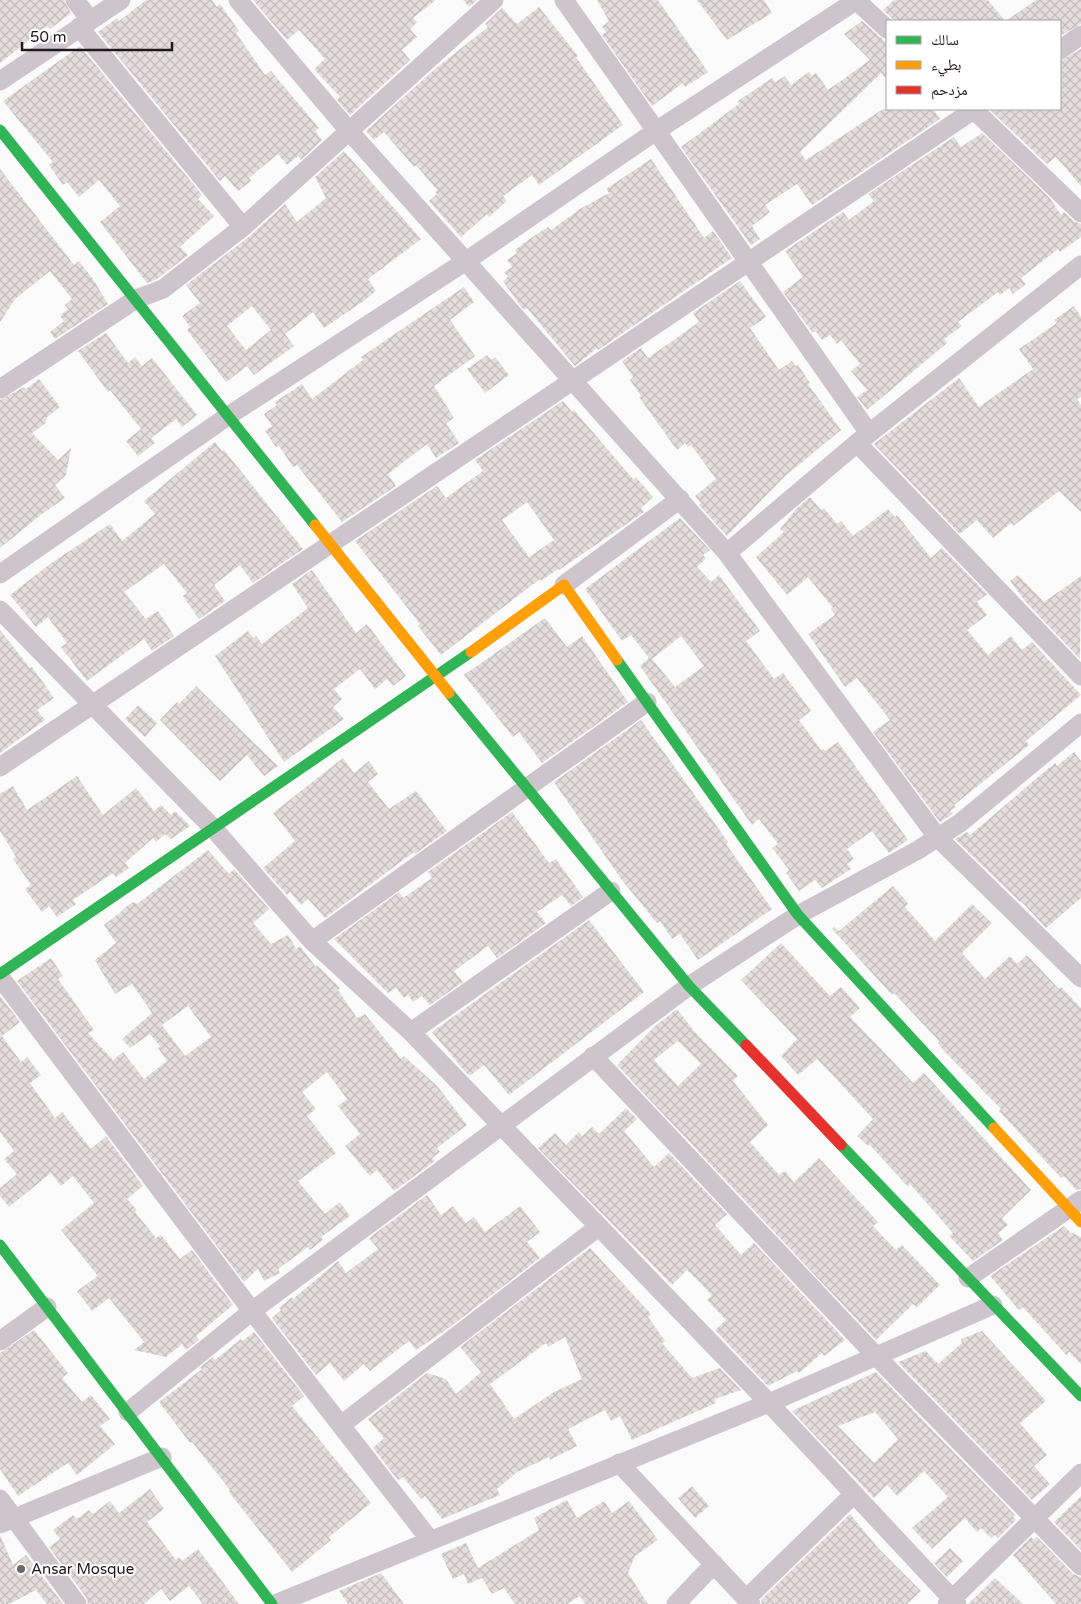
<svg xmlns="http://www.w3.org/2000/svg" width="1081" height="1604" viewBox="0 0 1081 1604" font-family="'Varela Round','Noto Naskh Arabic',sans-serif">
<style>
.building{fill:url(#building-cross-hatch);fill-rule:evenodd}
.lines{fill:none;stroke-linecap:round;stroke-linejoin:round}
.street{stroke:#cdc5cb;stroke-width:19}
.fast{stroke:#30b455;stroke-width:11}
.slow{stroke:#ff9f0a;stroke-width:11}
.jam{stroke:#e5322d;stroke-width:11}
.poi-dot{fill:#6e6769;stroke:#fff;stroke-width:2}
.labels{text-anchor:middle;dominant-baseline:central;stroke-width:4;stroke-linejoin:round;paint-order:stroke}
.poi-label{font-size:15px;fill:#22171b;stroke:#fff;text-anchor:start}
</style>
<defs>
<pattern id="building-cross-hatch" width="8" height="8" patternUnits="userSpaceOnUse" patternTransform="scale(1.25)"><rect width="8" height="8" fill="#e4ddde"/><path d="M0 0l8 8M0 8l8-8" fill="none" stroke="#c3bdbe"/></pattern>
</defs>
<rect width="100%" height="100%" fill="#fbfbfb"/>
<path class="building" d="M0,0H64L71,13L50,29L47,26L0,63Z
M146,0H212L217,7L220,4L239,31L236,33L265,75L271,71L319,128L315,131L322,140L301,160L298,156L287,165L278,154L249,178L251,181L238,191L225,176L220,181L98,32L117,18L119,21Z
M253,0H436L413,18L417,22L410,29L417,37L402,50L410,60L350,115L337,100L340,97L314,69L325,59L299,30L287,40Z
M463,0H477L469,7Z
M597,0H658L708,72L685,87L683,83L652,106L602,35L606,32L602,27L609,21Z
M697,0H764L772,13L727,40Z
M894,0H988L1005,21H895L883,10Z
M1036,0H1081V24L1060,36V21H1006Z
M539,7L578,56L576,57L623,125L539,185L532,175L503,196L507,201L489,217L487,214L461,237L429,201L437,194L435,192L437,190L416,165L414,167L384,132L374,140L366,131L435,69L488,27L485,24L502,8L517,24Z
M862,21L887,43V80L881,73L800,152L806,160L883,109H933L940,119L812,205L797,184L765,205L770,212L752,226L760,239L751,245L681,147L739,104L738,101L772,78L775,82L785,76L791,85L809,72L812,76L816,73L828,90L870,60L844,34Z
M80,46L202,195L198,199L214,216L180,247L188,255L157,279L147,283L100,222L120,206L99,180L79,197L67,182L63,185L49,165L53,162L3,101Z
M1081,49V186L1056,157L1047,164L989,109H1060V61Z
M982,133L1049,197L1061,215L1064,212L1074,221L1081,224V237L1060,252L1058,249L1021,278L1026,284L1013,294L1009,288L1000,295L998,292L958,322L962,326L944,339L947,343L867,410L857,397L867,390L851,371L860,364L841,340L837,344L830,335L822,340L816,332H812L783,292L803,277L785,251L843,212L849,220L874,201L868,194L954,137L961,147Z
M344,151L421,239L368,279L376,291L365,300L324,328L313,312L285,334L294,346L254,375L247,366L226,382L187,330L190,327L182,316L200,303L186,285L250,236L285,204L297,222L326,198L315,177ZM252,306L271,330L246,350L227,326Z
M651,159L704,238L713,231L732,258L598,350L597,348L575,366L527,308L525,310L522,308L503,281L508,277L504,272L512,267L507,260L517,253L515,250L528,240L548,227L551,230L580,209L609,193L606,189Z
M0,169L74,265L79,261L93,279L108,304L55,339L50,332L64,321L60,316L68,309L65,305L72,299L50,271L15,299L0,322Z
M740,281L766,317L750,328L779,370L792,361L795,366L798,365L810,383L808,384L841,430L784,477L727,536L699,505L701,503L695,496L716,479L691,445L688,447L685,443L677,450L639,397L641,396L630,380L633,377L622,361L641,348L648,358L699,322L693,313Z
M464,287L474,302L450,320L475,356L434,386L454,418L446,423L459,443L436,458L427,444L388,474L396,486L342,522L297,465L293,467L279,446L276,447L265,431L272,426L264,414L277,405L275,402L302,384L312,399L363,360L361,357Z
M1074,306L1081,317V397L1077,399L1081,405V512L1059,491L1013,526L1011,523L993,538L977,520L960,534L874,444L959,378L979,407L1033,369L1019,349L1057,323L1054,320Z
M106,333L128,363L135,357L142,366L152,358L197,415L182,427L176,419L151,438L155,443L138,456L126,441L141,429L110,390L108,392L78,351Z
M487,355L491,360L495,357L509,375L485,393L467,369Z
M39,379L60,407L46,418V423L32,433L58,460L71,448L66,475L55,485L65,498L42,514L0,548V400L24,387L26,389Z
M563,401L572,412L574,410L633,479L636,477L653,497L641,508L644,512L559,570L558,569L541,581L540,579L441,655L418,626L420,624L355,541L437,486L446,498L483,471L475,460ZM527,502L554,540L529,557L502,520Z
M215,442L222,451L224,450L303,549L253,583L240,565L214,585L225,601L199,619L183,596L187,593L164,564L124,592L146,619L158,611L174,636L152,651L144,639L87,681L61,647L67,643L48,617L36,627L10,595L50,564L110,524L122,541L155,514L144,501Z
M810,497L821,510L824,508L837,524L841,521L853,536L888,509L895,517L897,515L931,558L942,548L987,594L977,602L987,615L967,630L988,655L1011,636L1022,650L1032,642L1081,695L1026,741L1029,745L954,805L956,807L950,811L953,814L940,822L873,732L890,720L857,678L845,687L808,634L835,615L831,609L833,608L808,577L787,595L756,557L784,532L780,529L797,508Z
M680,518L710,550L703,555L706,558L697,567L711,582L719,575L760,631L746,641L774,679L783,673L811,711L799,720L821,750L824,749L825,751L838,742L908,840L889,853L872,831L847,849L854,859L847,864L851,869L822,888L815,880L799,891L786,873L789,870L772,848L778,844L759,819L752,825L640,666L649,658L631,635L622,641L585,589ZM681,636L704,666L675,687L652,659Z
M312,570L356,633L367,624L406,676L393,686L387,679L375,689L360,669L334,689L342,699L333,707L344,719L284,762L215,656L248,631L253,638L256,636L262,644L308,608L292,584Z
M1018,575L1044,602L1081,576L1080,659L1025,601L1010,581Z
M545,618L567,647L582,636L628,702L542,763L519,732L513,737L464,675Z
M0,630L30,668L32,667L54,698L37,710L45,720L0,753Z
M196,686L257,746L278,766L264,776L247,755L220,781L160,720L177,702L179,704Z
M138,705L157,723L145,737L125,719Z
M641,720L728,842L726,844L772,909L698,960L680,934L672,939L660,921L657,923L621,879L554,782Z
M1074,752L1081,761V898L1046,928L1021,901L1020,902L955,839L967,832L970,835L1044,772L1055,763L1057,766Z
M343,758L354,773L369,761L378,774L368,782L389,809L416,791L447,831L415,854L414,852L325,918L308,899L301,905L290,892L287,895L263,868L295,841L273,813Z
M77,776L103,815L136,788L154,811L161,805L171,815L175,811L190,826L171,839L165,834L156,842L153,838L125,863L129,868L116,877L113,873L73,900L76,904L57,917L49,906L42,912L25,889L31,885L13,859L16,857L0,831V794L13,786L27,810Z
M512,812L549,863L556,859L583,897L571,906L562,895L537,912L546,923L497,958L488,946L454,971L463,982L430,1005L422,996L413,1002L408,995L404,998L396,988L388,993L334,939L399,892L403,898L432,878L428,872Z
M208,850L229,874L234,869L269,909L253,923L271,944L288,935L296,949L300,946L316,967L317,965L340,988L338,990L357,1018L365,1014L401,1059L404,1056L438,1087L467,1125L437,1148L440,1152L432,1158L435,1161L394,1191L377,1170L370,1176L345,1146L360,1134L338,1106L347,1099L327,1072L302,1092L316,1109L307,1116L336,1153L298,1181L325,1214L340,1202L350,1216L321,1237L323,1240L310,1250L308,1247L278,1269L280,1273L264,1281L258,1269L244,1282L17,981L51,958L63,976L58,979L94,1030L88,1033L113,1060L123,1052L144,1079L167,1061L158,1048L160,1046L150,1034L130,1048L122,1039L152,1013L132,984L115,994L95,960L116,943L104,925L122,911L123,909L133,902L137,904ZM188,1006L211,1037L185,1056L162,1025Z
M893,886L908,903L905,907L935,941L972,904L992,923L962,953L985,979L1010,956L1017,964L1027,955L1059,989L1061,987L1081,1008V1189L1076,1190L1064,1176L1061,1178L999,1111L1001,1109L943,1050L938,1043L939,1041L894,993L892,995L832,929L834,927L839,931Z
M589,920L644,992L509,1095L484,1065L471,1075H468L432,1032Z
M781,943L830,996L841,987L860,1008L850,1017L880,1048L913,1083L924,1073L1031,1190L1002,1218L1008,1225L998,1233L1003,1240L973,1261L949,1236L953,1233L910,1184L908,1187L870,1145L868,1146L857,1136L873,1119L840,1083L817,1059L798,1075L781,1056L797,1039L741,980Z
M0,996L20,1022L2,1036L21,1062L27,1057L41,1075L30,1083L55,1118L62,1112L91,1149L106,1136L143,1186L127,1199L137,1210L135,1212L156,1238L161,1235L180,1259L192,1250L233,1305L196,1336L199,1340L186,1350L182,1344L166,1357L134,1350L144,1342L109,1298L92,1311L77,1291L98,1276L61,1230L94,1203L73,1176L61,1186L51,1173L9,1207L0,1196V1188L17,1174L4,1159L14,1151L0,1132Z
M677,1009L694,1031L738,1076L733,1081L768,1125L750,1142L779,1175L785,1171L794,1182L819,1158L878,1222L873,1226L896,1250L902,1245L940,1285L917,1307L913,1304L876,1340L617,1065L655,1026ZM678,1041L701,1064L678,1086L654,1060Z
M626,1108L637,1119L624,1131L654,1167L669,1153L727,1214L715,1225L741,1255L754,1243L845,1340L824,1356L822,1353L799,1373L797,1371L768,1386L715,1330L726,1320L707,1300L712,1295L687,1270L672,1285L538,1148L555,1133L566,1145L579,1132L582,1136L592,1127L599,1134Z
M427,1195L441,1215L453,1206L466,1223L474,1217L485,1232L520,1206L540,1232L527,1242L540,1258L446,1330L416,1350L409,1341L370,1371L364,1364L344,1381L330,1363L316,1375L272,1318L281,1310L279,1308L292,1297L293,1299L338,1261L346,1273L378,1249L369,1238Z
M1064,1226L1070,1232L1081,1237V1364L1069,1352L1066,1355L1023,1307L1019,1310L990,1276Z
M590,1248L651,1314L648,1317L665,1341L662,1343L692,1378L720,1368L741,1390L715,1399L716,1403L632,1440L620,1416L611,1421L605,1410L568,1429L577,1446L550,1460L549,1457L517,1472L497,1489L500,1495L442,1519L425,1496L421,1499L403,1477L398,1480L373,1448L384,1438L368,1419L427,1373L446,1379L456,1394L481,1372L460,1347ZM565,1337L582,1379L554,1392L514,1419L490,1384L546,1343L548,1347Z
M34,1330L68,1373L62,1378L82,1402L91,1395L110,1419L100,1426L115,1444L77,1475L68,1463L18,1496L0,1469V1353Z
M982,1331L1046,1401L1020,1423L1047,1455L1034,1466L1050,1484L1032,1500L898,1362L926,1351L938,1364L962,1343L961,1339Z
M254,1332L304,1396L292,1406L371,1503L329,1537L331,1540L292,1572L229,1492L230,1490L192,1442L190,1443L159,1402L202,1369L200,1367L213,1357L215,1360L241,1339L242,1341Z
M876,1372L1015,1515L1013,1516L1016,1520L998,1538L995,1535L991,1538L981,1528L977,1532L965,1518L932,1549L912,1528L948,1497L924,1471L897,1496L887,1485L874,1498L792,1411ZM875,1412L898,1439L874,1463L838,1426Z
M692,1486L709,1506L695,1518L678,1498Z
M150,1489L164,1509L147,1522L176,1560L179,1557L182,1561L198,1549L239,1604H203L189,1586L170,1601L161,1589L144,1604H88L86,1597L49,1547L60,1539L53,1530L73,1515L77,1519L89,1510L93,1514L110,1501L119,1513Z
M1081,1496V1550L1054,1522Z
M567,1500L577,1518L604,1501L612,1513L629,1501L658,1540L635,1556L628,1573L648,1604H585L580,1596L567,1604H515L504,1588L492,1594L482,1578L468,1584L464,1574L453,1579L441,1554L466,1543L478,1568L539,1530L534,1518Z
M850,1514L878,1548L921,1591L907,1604H762L761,1600Z
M0,1535L13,1565L26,1555L63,1604H47L36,1590L9,1604H0Z
M1031,1537L1033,1539L1037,1537L1073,1574L1081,1577V1604H1056L1013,1555Z
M950,1548L963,1561L947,1577L934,1563Z
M381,1573L404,1604H348L339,1591Z
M995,1578L1023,1604H968Z"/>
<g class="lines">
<path class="street" d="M75,0L90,20
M238,0L350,132L727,553L938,838L1081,978
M564,0L869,433
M856,0L887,29
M79,27L243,227
M1060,50L1081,35
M0,81L121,0
M973,109L1081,213
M0,389L136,299L163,289L243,227L494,0
M857,443L1081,676
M727,553L857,443L1081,265
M0,574L228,416L466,261L656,131L857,0
M564,585L680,499
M0,610L213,828L312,941L411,1032L769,1403L957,1604
M0,767L975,109
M312,941L647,702
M0,977L252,1311L430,1540
M411,1032L611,891
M593,1056L877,1357L1081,1566
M968,1278L1081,1200
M0,1341L47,1307
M128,1412L252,1311L689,986L798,915L918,850L960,823L1081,723
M341,1425L597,1228
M619,1463L751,1604
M0,1499L77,1604
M0,1524L162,1457
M746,1599L854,1494
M275,1604L769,1403L993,1305
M676,1604L714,1564
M947,1604L1081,1473"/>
<path class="fast" d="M0,130L315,525
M617,660L798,915L994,1128
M449,693L689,986L746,1045
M0,974L471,652
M841,1145L1081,1396
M0,1245L272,1604"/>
<path class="slow" d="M315,525L449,693
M471,652L564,585L617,660
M994,1128L1081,1222"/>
<path class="jam" d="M746,1045L841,1145"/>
</g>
<circle class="poi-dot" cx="21" cy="1569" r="5"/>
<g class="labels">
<g class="poi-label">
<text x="31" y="1569">Ansar Mosque</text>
</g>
</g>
<rect x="886" y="20" width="175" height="90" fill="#ffffff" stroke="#a7a2a4"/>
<rect x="896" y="36" width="25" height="8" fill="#30b455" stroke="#a7a2a4"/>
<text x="931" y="45" font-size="15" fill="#22171b">سالك</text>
<rect x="896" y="61" width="25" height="8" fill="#ff9f0a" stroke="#a7a2a4"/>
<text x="931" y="70" font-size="15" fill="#22171b">بطيء</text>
<rect x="896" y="86" width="25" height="8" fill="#e5322d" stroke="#a7a2a4"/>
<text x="931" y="95" font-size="15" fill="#22171b">مزدحم</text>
<path d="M22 42v8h150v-8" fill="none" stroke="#22171b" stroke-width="2.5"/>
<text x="30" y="42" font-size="15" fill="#22171b" stroke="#ffffff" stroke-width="4" paint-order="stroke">50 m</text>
</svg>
